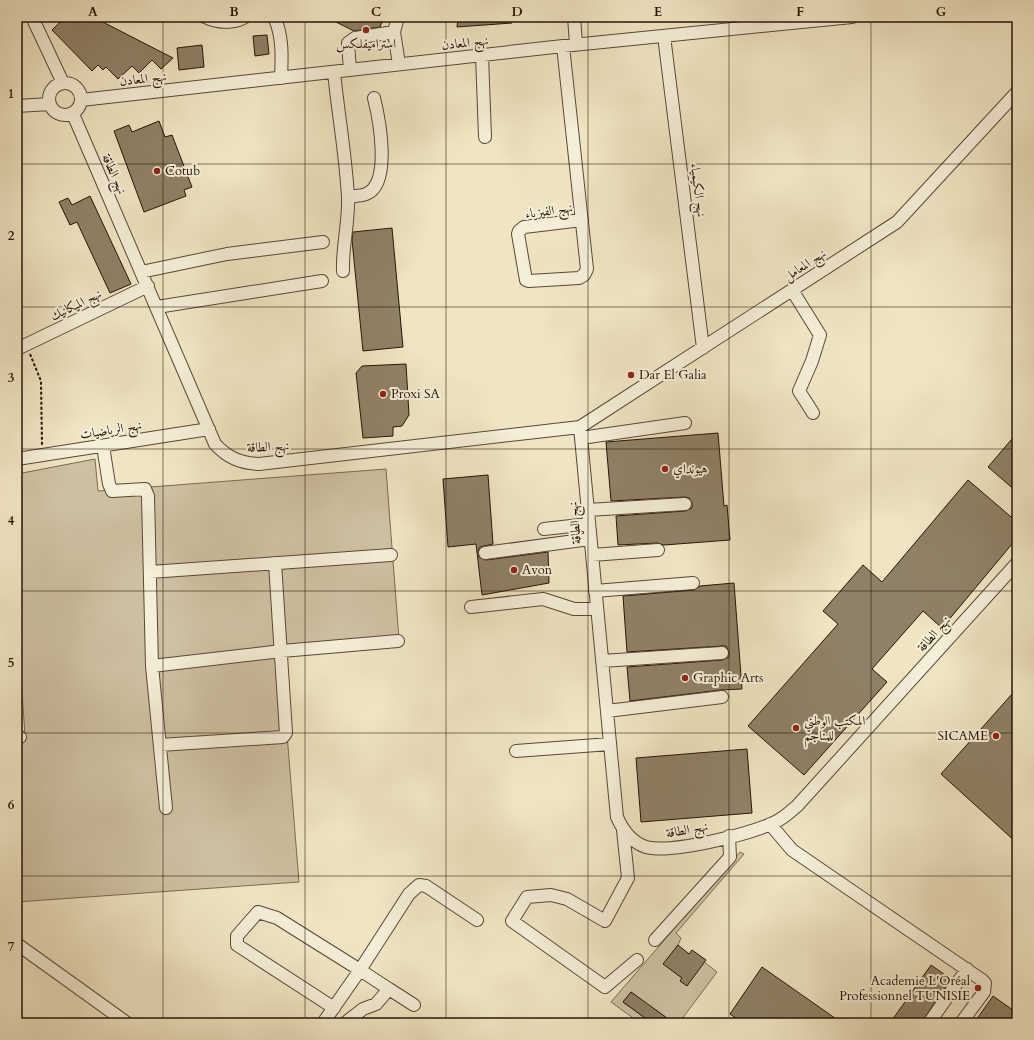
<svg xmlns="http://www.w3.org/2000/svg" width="1034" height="1040" viewBox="0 0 1034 1040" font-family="Cardo,Amiri,serif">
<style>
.green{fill:#cec1a3;stroke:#7a6a54}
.building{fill:#8f8167;stroke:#261404}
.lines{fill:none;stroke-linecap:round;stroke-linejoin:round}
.minor-casing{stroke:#584834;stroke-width:14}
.path{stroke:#261404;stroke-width:2;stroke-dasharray:3 2;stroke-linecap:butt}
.minor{stroke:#f5eed8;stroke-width:12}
.grid{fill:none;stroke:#261404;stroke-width:1;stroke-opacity:0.55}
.poi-dot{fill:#8f2418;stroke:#f5eed8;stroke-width:1.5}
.labels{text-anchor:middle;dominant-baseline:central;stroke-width:4;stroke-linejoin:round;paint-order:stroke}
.street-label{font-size:13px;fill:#261404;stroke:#f5eed8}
.poi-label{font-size:13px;fill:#261404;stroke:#f5eed8;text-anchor:start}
.neatline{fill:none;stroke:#261404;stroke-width:1.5}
.grid-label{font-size:13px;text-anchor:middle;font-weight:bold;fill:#261404}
</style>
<rect width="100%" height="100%" fill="#f0e5c3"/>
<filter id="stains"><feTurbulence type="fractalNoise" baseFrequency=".005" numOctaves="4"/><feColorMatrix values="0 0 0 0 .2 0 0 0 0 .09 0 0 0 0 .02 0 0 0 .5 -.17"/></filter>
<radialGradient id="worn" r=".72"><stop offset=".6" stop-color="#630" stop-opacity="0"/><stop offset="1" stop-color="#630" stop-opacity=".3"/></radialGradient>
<path class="green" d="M95,459L98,491L386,469L399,639L280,648L299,882L17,902V770H19L17,744L25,735L17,622V474Z
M740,852L744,854L676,933L681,938L678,945L664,964L682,978L704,962L717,972L679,1023H672L631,992L623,1002L652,1023H640L611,1002Z"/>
<path class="building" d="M65,17H93L173,58L161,69L152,60L139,73L132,66L118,79L106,67L103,70L98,65L92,71L52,30Z
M326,17H384L380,27L354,31Z
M458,17H512V23L457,27Z
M267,35L269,54L255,56L253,36Z
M202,45L204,67L179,70L177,48Z
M159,121L165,137L172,135L192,187L184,190L186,196L144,212L114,131L129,125L132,132Z
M90,196L131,284L110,293L77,222L70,225L59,202L68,198L72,205Z
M392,228L403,347L363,351L352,240L353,232Z
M406,364L409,415L402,426L393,427V436L363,438L356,373L362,366Z
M718,433L724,506L727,505L730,540L664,545L657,543L618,545L616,516L685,511L692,508V503L689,498L685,497L611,501L606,442Z
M1017,433V492L988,467Z
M488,475L493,544L480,547L478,551L479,557L486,560L548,552L549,583L482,595L476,544L448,547L443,479Z
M968,480L1017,522V538L942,628L923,611L872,669L887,682L804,775L748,726L838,624L823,611L863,565L882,582Z
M734,583L742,689L721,690L630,701L627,667L722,660L729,657V652L726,646H722L627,652L623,596L694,590L700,586Z
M1012,694L1017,699V843L941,774Z
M747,749L752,813L641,822L636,758Z
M678,945L689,954L692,950L706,960L687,986L680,981L682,978L663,964Z
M931,965L951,979L921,1023H890Z
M762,967L842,1023H743L730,1014Z
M631,992L674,1023H652L623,1002Z
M993,996L1017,1013V1023H974Z"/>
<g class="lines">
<g class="minor-casing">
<path id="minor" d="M32,17L63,83
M205,17C217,23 233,24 245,17
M274,17C283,35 282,58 281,78
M398,17L394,32L399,64
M574,17L576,44
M664,36L703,348
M563,46L587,269L584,275L579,278L529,281L526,280L518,234L519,231L524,227L582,220
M482,55L485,137
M350,70L348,43L355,38L394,32
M334,72C338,113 346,156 348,198C349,223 342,246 343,271
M49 99a16 16 0 1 1 32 0a16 16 0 1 1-32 0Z
M81,100L563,46L852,17
M17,106L50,104
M73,114L215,444C228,458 240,463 259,464L580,427L897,222L1017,92
M348,197C353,196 361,196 366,194C392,184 379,118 374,98
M141,272L227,254L323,242
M792,290L820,335L812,361L799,391L813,413
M157,307L322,281
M17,349L148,286
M580,427L617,817C623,831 631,842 646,847C671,854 751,834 775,822C783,819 790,812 797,806L1017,563
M581,438L685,423
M103,446L109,484L112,491L145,489L148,496L152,666L166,808
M17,459L209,429
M588,510L685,504
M544,529L589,524
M485,553L590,539
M592,555L658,550
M150,572L391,555
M595,591L693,583
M471,607L543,599L574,609H597
M602,661L722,653
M152,666L282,651L398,641
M607,711L722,697
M17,737H20
M160,745L283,737L286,733L275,563
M516,751L610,744
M770,824L792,850L982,980L985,983L984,992L961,1023
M623,830L628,878L605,921L567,899L551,895L527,897L512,921L605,987L637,960
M655,940L730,857L729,836
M17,944L127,1023
M389,989L414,1005
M323,1023L360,970L277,918L258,912L237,936V945L334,1008
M345,1023L363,1009L376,1004L389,989L360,970L409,894L419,885L426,886L477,920
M929,1023L967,969"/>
</g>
<path class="path" d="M30,354L41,381L42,445"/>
<use href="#minor" class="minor"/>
</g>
<path class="grid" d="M163,17V1023M305,17V1023M446,17V1023M588,17V1023M729,17V1023M871,17V1023M17,164H1017M17,307H1017M17,449H1017M17,591H1017M17,733H1017M17,876H1017"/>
<g class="poi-dot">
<circle cx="366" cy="30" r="4"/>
<circle cx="157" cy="171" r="4"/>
<circle cx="631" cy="375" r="4"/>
<circle cx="383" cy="394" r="4"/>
<circle cx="665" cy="469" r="4"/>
<circle cx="514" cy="570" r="4"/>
<circle cx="685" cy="678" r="4"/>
<circle cx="796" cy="728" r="4"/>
<circle cx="996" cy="736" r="4"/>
<circle cx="978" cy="988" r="4"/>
</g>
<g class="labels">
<g class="street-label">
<text transform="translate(465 43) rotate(-6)">نهج المعادن</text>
<text transform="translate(143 79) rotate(-6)">نهج المعادن</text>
<text transform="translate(114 174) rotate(66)">نهج الطاقة</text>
<text transform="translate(698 190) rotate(83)">نهج الكيمياء</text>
<text transform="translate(549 211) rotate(-8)">نهج الفيزياء</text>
<text transform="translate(805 265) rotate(-33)">نهج المعامل</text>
<text transform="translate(76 305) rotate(-26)">نهج الميكانيك</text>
<text transform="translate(111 430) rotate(-9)">نهج الرياضيات</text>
<text transform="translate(268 447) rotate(-3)">نهج الطاقة</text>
<text transform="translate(575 523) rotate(-95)">نهج الطاقة</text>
<text transform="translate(934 634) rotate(-48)">نهج الطاقة</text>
<text transform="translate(687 830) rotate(-10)">نهج الطاقة</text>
</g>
<g class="poi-label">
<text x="366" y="44" text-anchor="middle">استراميفلكس</text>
<text x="165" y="171">Cotub</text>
<text x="639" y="375">Dar El Galia</text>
<text x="391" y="394">Proxi SA</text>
<text x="673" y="469">هيونداي</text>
<text x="522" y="570">Avon</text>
<text x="693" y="678">Graphic Arts</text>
<text x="804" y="721">المكتب الوطني<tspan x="804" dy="15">للمناجم</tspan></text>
<text x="988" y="736" text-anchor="end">SICAME</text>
<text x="970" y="981" text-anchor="end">Academie L'Oréal<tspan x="970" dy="15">Professionnel TUNISIE</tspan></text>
</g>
</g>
<rect width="1034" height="1040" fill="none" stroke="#f0e5c3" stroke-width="44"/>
<rect x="22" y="22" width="990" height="996" class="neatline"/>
<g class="grid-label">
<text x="93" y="16">A</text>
<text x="234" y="16">B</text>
<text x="376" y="16">C</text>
<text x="517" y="16">D</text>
<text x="658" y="16">E</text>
<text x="800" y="16">F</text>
<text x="941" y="16">G</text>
<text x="11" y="98">1</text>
<text x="11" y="240">2</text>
<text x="11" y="382">3</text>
<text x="11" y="525">4</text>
<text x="11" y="667">5</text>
<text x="11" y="809">6</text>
<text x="11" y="951">7</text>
</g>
<rect width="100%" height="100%" filter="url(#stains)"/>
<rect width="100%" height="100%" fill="url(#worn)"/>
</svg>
